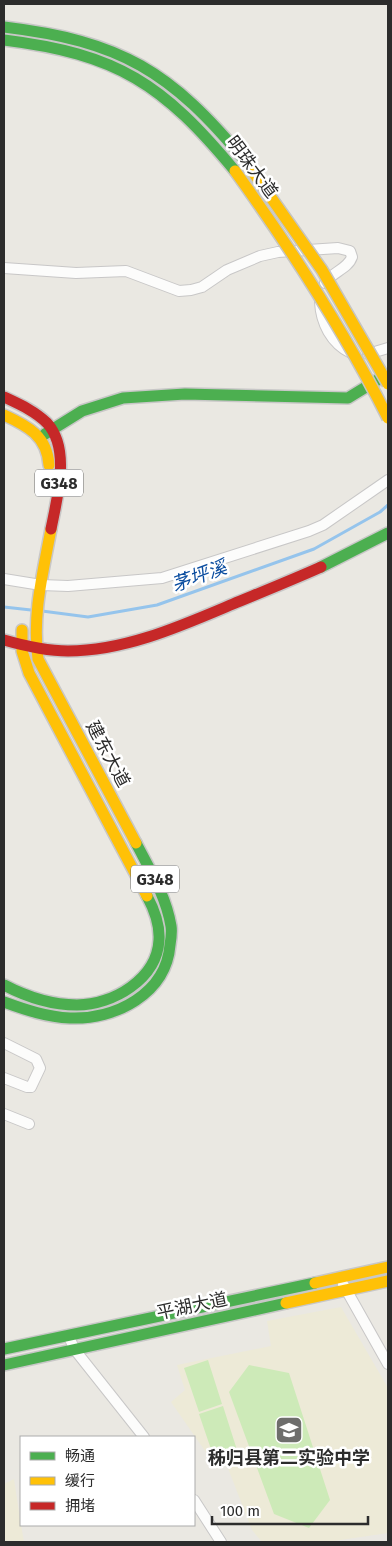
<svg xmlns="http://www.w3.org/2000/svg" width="392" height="1546" viewBox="0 0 392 1546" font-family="'Fira Sans','Noto Sans SC',sans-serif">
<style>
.education{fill:#edead7}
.pitch{fill:#cdeab8}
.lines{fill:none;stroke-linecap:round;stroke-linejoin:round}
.stream{stroke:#95c4ec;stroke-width:3}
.street-casing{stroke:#c8c7c7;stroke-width:12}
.fast-casing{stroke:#c8c7c7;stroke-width:14}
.slow-casing{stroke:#c8c7c7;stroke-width:14}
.jam-casing{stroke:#c8c7c7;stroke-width:14}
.street{stroke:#fcfcfb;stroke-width:10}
.fast{stroke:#4caf50;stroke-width:11}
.slow{stroke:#ffc107;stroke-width:11}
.jam{stroke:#c62828;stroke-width:11}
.slow-bridge-casing{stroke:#c6c5c2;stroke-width:14;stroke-linecap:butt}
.slow-bridge{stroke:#ffc107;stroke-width:11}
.labels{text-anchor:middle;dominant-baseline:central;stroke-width:5;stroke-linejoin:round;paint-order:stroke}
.shield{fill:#fff;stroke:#6b6b6b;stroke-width:1}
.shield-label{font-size:16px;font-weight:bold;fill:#2c2c2c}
.street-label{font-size:18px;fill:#2c2c2c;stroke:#fff}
.poi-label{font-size:18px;font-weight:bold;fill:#2c2c2c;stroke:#fff}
.water-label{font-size:19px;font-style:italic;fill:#0c4ea0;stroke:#fff}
</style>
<rect width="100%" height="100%" fill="#eae8e2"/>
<path class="education" d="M341,1307L388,1388V1533L327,1542H262L252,1530L224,1458L212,1461L171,1402L185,1390L177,1365L271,1346L267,1321Z
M14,1479L21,1525L24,1542H4V1484Z"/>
<path class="pitch" d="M208,1360L222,1404L199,1412L184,1368Z
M249,1365L289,1373L330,1500L309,1528L274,1514L229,1392Z
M223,1406L237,1450L214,1458L199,1414Z"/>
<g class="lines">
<path class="stream" d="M4,607L31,610
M42,611L88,617L157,605L314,549L380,512L388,505"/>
<g class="street-casing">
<path id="street" d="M4,268L76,273L126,271L179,291L191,290L202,287L227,270L260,256L278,252L338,248L350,251L352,257C348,269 332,272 325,283
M320,302C321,323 331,343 351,353
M368,354L388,348
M4,579L41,585L68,586L162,578L309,531L323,525L388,480
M4,1043L36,1059L40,1068L31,1087H27L4,1078
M4,1114L29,1124
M343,1284L388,1364
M68,1335L75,1350L144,1437
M194,1500L221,1542"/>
</g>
<g class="fast-casing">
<path id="fast" d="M4,27C121,41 171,71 246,162
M4,40C118,54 163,84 235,171
M45,434L82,411L123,398L185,394L348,398L379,379
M321,567L388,533
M4,985C27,997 51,1005 77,1005C113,1005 157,979 159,940C160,924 154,909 147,896
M4,1002C26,1010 47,1017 70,1018C115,1020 166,994 170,945C171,939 172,932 171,926C166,896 150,870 136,843
M4,1349L315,1283
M4,1365L286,1303"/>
</g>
<g class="slow-casing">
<path id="slow" d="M4,415C28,426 47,436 49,465
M51,529C43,573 32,614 38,659L136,843
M22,630V651L29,673L147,896
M315,1283L388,1267
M286,1303L388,1281"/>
</g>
<g class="jam-casing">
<path id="jam" d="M4,397C19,404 35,411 47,423C71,449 57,498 51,529
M4,640C25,646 46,651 68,651C125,651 181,626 233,604C262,592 292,580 321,567"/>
</g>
<use href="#street" class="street"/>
<use href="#fast" class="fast"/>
<use href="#slow" class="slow"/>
<use href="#jam" class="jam"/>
<g class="slow-bridge-casing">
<path id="slow-bridge" d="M246,162L322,270L388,384
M235,171C292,250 344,331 388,418"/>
</g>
<use href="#slow-bridge" class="slow-bridge"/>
</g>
<defs>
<g id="school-square" transform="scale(1.4375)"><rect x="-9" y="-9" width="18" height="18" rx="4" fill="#6e6e6c" stroke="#fff"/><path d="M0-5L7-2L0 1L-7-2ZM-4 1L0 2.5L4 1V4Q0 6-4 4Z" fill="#fff"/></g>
</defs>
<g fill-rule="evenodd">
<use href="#school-square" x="289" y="1430"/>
</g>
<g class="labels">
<g class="shield">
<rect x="35" y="469.5" width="48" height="27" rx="4"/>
<rect x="131" y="865.5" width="48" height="27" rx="4"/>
</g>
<g class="shield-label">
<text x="59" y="483">G348</text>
<text x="155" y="879">G348</text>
</g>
<g class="street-label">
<text transform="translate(252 167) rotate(53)">明珠大道</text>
<text transform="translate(108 754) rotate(62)">建东大道</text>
<text transform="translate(192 1306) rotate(-12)">平湖大道</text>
</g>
<g class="poi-label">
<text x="289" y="1458">秭归县第二实验中学</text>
</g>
<g class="water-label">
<text transform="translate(199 576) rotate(-20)">茅坪溪</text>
</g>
</g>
<rect width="392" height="1546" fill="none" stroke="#2c2c2c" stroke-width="10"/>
<rect x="20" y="1436" width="175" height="90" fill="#ffffff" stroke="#ababab"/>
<rect x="30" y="1452" width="25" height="8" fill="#4caf50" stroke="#ababab"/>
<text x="65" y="1461" font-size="15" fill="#2c2c2c">畅通</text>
<rect x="30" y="1477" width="25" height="8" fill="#ffc107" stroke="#ababab"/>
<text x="65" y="1486" font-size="15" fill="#2c2c2c">缓行</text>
<rect x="30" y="1502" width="25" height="8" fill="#c62828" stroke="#ababab"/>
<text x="65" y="1511" font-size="15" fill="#2c2c2c">拥堵</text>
<path d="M212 1516v8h156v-8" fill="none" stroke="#2c2c2c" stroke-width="2.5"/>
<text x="220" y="1516" font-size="15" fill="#2c2c2c" stroke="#ffffff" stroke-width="4" paint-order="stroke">100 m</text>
</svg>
